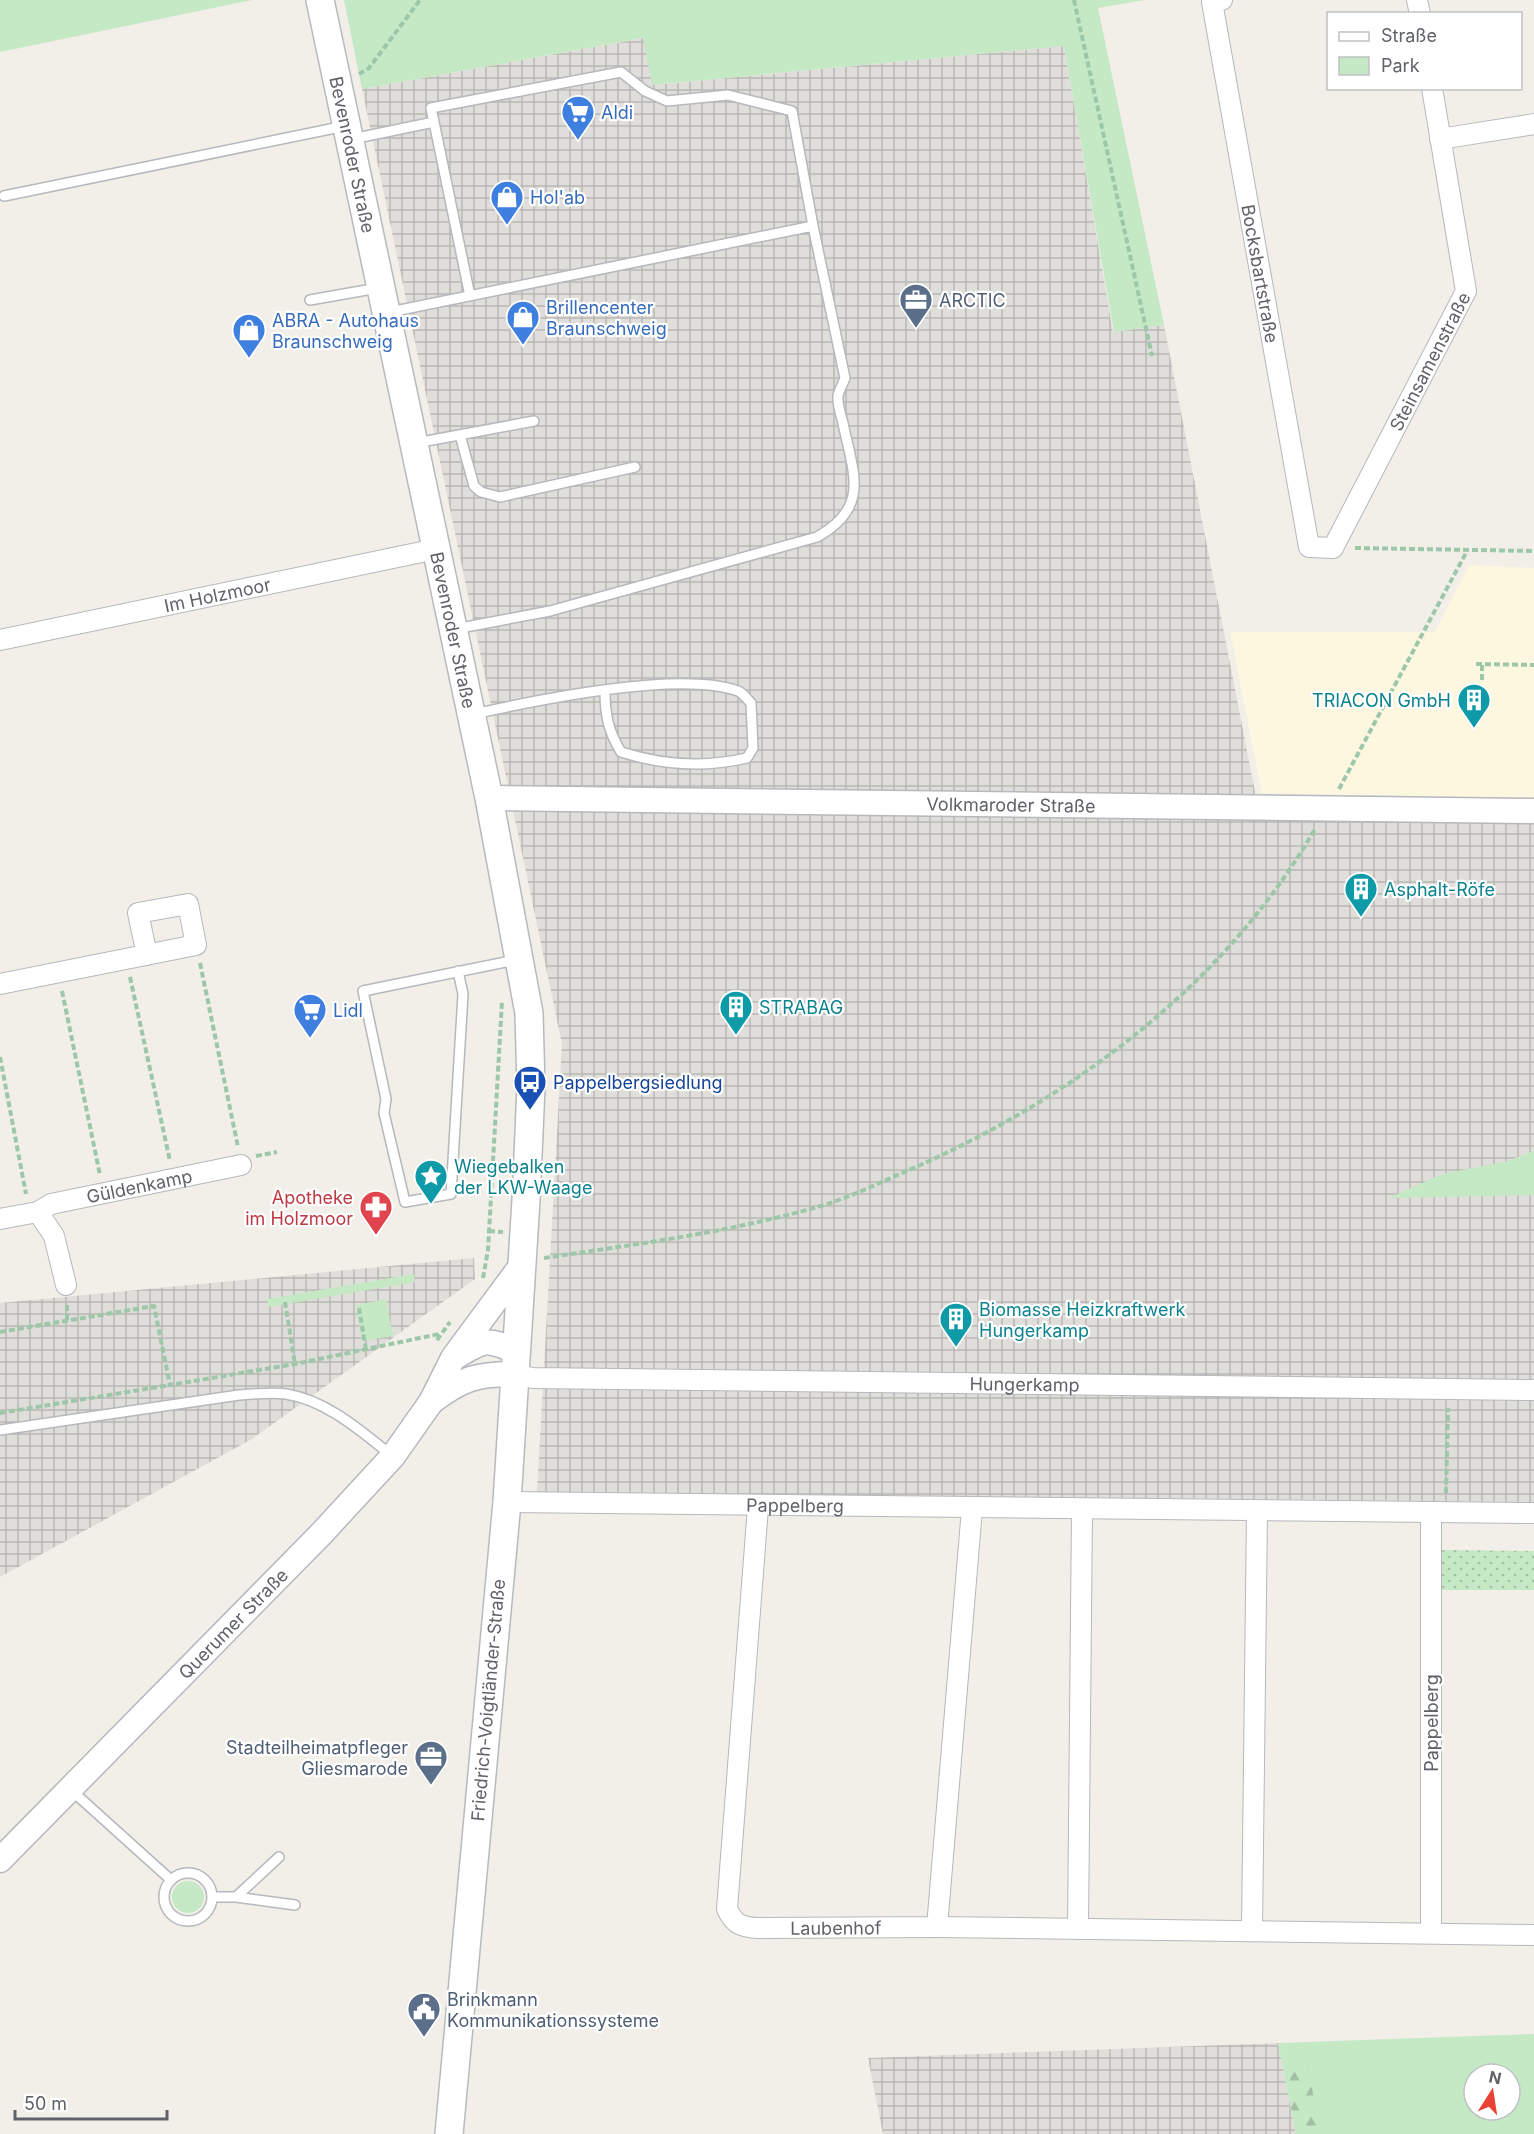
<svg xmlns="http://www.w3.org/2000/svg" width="1534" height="2134" viewBox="0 0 1534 2134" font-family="Inter,sans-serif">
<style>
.commercial{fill:#fef7e0}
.industrial{fill:url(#industrial-grid)}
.green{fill:#c5e8c5;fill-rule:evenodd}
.forest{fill:url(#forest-firs)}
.park{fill:url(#park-dots)}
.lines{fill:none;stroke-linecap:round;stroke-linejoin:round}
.service-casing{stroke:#b5b8bc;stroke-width:12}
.minor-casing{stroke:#b5b8bc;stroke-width:22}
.tertiary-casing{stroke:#b5b8bc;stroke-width:27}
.secondary-casing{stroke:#b6babf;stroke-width:30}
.path{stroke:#9cc7a9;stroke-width:4;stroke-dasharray:6 3;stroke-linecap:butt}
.service{stroke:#fff;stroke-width:9}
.minor{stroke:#fff;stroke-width:20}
.tertiary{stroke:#fff;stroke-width:24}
.secondary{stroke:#fff;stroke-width:27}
.labels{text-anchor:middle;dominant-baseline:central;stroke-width:4.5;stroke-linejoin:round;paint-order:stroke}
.shop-label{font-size:18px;fill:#366cbe;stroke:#fff;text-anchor:start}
.street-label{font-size:18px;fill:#5f6368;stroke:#fff}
.service-label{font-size:18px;fill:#4e5e75;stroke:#fff;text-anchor:start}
.culture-label{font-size:18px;fill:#0d838f;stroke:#fff;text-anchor:start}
.transit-label{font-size:18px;fill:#164399;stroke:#fff;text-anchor:start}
.health-label{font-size:18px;fill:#be3a42;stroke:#fff;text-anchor:end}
</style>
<defs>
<pattern id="industrial-grid" width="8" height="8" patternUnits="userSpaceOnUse" patternTransform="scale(1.5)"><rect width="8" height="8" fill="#e0deda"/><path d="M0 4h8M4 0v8" fill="none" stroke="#b9b8b5"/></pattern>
<pattern id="forest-firs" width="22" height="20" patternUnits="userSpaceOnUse" patternTransform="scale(1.5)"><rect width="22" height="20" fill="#c5e8c5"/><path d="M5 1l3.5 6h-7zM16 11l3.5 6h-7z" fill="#a3c0a4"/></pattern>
<pattern id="park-dots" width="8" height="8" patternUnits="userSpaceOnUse" patternTransform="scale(1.5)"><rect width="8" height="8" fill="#c5e8c5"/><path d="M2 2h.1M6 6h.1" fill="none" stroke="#a3c0a4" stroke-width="1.8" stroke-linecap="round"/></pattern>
</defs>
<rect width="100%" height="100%" fill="#f1efe8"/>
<path class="commercial" d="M1469,565L1534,568V798L1262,793L1230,632H1435Z"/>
<path class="industrial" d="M644,38L653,85L1064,46L1113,332L1164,325L1256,797L1534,798V1502L537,1492L562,1044L362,89Z
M474,1258L475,1279L252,1439L0,1577V1303Z
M1278,2043L1296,2134H883L868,2058Z"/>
<path class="green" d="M0,0H252L0,52Z
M344,0H1144L1098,8L1164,325L1114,332L1064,46L652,85L643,38L362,89Z
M1534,1151V1195L1389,1198L1442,1174L1504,1162Z
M414,1274L415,1282L268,1307L267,1299Z
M386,1299L393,1336L362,1341L356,1305Z
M172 1897a16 16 0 1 1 32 0a16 16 0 1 1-32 0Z
M1534,2034V2134H1296L1278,2043ZM1474,2074H1510V2110H1474Z"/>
<path class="forest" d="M1308,2065L1320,2134H1296L1285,2074Z"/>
<path class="park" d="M1440,1550L1534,1551V1590H1440Z"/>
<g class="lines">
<g class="service-casing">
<path id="service" d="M434,122L470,296
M352,139L434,122L431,108L621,72L645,91L667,101L728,95L792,111L813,226
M4,196L345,126
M310,300L378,288
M390,312L813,226L845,378C843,384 839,390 838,396C837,404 841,415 843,423C853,473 871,507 817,537L550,611L455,629
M460,435L474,486L481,492L500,497L635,467
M416,443L534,421
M474,714C537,700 679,670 738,691C743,693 747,699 751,703L753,748L747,758C704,768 662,765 621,752C608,731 605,714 605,691
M458,971L463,994L451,1194L405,1202L384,1113L386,1099L363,991L516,960
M0,1430L239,1395C255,1394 271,1392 286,1394C326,1400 361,1431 391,1455
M70,1789L171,1880
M164 1897a24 24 0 1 1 48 0a24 24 0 1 1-48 0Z
M213,1897H236L295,1905
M236,1897L279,1857"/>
</g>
<g class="minor-casing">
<g id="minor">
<path id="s1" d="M1222,0L1212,2L1309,547L1333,548L1466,291L1432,88"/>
<path d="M1417,0L1420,14"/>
<path d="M1440,139L1534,124"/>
<path id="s2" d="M0,640L436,549"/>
<path d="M0,984L196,945L188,904L138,913L147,955"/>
<path d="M38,1212L54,1236L66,1285"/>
<path id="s3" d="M0,1219L38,1212L51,1204L241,1165"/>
<path id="s4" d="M513,1374L533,1378L1534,1390"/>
<path id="s5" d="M507,1502L1534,1513"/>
<path id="s6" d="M758,1507L727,1909C734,1924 741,1927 757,1928L937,1927L972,1509"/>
<path d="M937,1927L1534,1935"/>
<path d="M1078,1929L1082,1510"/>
<path d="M1252,1931L1257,1511"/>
<path d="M1431,1933V1512"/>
</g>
</g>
<g class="tertiary-casing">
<g id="tertiary">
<path id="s7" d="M489,798L1534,811"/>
<path d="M457,1356C483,1340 487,1338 515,1351"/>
<path d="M431,1402C461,1379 476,1374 513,1374"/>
<path id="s8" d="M0,1860L322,1533L393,1456L431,1402L453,1358L521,1266"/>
</g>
</g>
<g class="secondary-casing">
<g id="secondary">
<path id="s9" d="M320,0L489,798L529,1013L531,1087L526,1200L507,1502L449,2134"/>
</g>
</g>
<path class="path" d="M1074,0L1152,356
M359,74L369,68L420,0
M1355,548L1534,551
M1476,664L1534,665
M1482,665V682
M1339,789L1467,551
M200,963L238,1147
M130,977L170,1161
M62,991L100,1175
M0,1057L26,1194
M256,1156L277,1152
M489,1231L503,1232
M544,1258C637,1244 733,1232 824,1205C853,1196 881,1182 909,1170C1072,1099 1225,985 1315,829
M483,1278L488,1250L502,1001
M285,1302L295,1364
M359,1308L366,1350
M67,1320V1304
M0,1332L154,1306L170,1385L295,1364L439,1334
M437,1340L450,1322
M0,1413L170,1385
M1446,1493L1448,1408"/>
<use href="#service" class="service"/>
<use href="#minor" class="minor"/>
<use href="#tertiary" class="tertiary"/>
<use href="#secondary" class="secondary"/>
</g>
<defs>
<g id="supermarket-pin" transform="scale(1.725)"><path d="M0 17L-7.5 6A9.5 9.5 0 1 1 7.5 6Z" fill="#3f7fe0" stroke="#fff"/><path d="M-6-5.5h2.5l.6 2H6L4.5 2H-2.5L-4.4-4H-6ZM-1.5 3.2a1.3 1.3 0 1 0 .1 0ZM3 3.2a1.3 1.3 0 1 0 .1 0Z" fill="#fff"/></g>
<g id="shop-pin" transform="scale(1.725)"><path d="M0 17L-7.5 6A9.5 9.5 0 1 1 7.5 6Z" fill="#3f7fe0" stroke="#fff"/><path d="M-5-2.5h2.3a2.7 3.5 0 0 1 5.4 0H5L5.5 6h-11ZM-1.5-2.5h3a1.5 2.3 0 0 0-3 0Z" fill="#fff"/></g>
<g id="office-pin" transform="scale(1.725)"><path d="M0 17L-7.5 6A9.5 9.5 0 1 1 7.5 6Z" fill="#5c6f8a" stroke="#fff"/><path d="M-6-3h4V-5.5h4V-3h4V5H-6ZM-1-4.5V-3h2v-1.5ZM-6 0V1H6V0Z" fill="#fff"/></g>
<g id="building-pin" transform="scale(1.725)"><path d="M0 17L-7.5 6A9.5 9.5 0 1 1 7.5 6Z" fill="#0f9aa8" stroke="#fff"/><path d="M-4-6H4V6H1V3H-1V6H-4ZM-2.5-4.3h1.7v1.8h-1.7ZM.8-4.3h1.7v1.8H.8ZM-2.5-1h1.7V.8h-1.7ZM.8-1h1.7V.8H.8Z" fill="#fff"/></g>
<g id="bus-pin" transform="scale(1.725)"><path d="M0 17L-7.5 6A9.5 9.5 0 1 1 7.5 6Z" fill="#1a4fb4" stroke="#fff"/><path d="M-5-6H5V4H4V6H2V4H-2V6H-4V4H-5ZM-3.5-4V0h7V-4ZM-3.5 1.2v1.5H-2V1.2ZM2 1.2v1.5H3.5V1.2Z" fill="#fff"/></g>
<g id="sight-pin" transform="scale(1.725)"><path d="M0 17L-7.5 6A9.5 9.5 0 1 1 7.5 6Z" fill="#0f9aa8" stroke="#fff"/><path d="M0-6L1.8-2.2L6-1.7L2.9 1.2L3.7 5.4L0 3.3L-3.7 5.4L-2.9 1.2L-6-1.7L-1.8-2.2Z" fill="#fff"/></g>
<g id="pharmacy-pin" transform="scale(1.725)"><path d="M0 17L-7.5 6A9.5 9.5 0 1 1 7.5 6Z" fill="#e0444e" stroke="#fff"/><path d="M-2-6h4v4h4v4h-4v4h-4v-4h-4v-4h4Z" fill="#fff"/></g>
<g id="civic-pin" transform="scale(1.725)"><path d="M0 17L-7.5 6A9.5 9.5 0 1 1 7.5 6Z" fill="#5c6f8a" stroke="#fff"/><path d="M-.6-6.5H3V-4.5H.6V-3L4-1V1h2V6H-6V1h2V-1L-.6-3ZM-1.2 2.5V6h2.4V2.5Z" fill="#fff"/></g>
</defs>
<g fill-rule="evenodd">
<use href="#supermarket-pin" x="578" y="112"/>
<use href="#shop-pin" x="507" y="197"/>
<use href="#office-pin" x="916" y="300"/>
<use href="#shop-pin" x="523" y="317"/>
<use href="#shop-pin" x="249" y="330"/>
<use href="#building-pin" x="1474" y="700"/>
<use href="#building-pin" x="1361" y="889"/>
<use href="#building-pin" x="736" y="1007"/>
<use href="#supermarket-pin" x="310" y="1010"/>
<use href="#bus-pin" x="530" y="1082"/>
<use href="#sight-pin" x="431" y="1176"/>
<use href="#pharmacy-pin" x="376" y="1207"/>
<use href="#building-pin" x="956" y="1319"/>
<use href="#office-pin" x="431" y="1757"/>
<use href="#civic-pin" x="424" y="2009"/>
</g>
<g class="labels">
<g class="shop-label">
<text x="601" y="112">Aldi</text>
<text x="530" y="197">Hol'ab</text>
<text x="546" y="307">Brillencenter<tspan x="546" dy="21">Braunschweig</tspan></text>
<text x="272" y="320">ABRA - Autohaus<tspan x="272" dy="21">Braunschweig</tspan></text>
<text x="333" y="1010">Lidl</text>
</g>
<g class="street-label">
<text stroke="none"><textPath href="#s9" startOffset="158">Bevenroder Straße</textPath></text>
<text stroke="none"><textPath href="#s1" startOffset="286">Bocksbartstraße</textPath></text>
<text stroke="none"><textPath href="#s1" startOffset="798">Steinsamenstraße</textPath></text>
<text stroke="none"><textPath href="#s2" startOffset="222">Im Holzmoor</textPath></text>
<text stroke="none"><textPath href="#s9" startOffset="644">Bevenroder Straße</textPath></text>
<text stroke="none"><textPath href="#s7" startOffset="522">Volkmaroder Straße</textPath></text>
<text stroke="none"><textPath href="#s3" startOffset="144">Güldenkamp</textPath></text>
<text stroke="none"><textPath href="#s4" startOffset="512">Hungerkamp</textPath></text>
<text stroke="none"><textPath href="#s5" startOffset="288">Pappelberg</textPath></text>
<text stroke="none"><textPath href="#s8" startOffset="332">Querumer Straße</textPath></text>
<text transform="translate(488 1700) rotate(-85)">Friedrich-Voigtländer-Straße</text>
<text transform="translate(1431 1723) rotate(-90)">Pappelberg</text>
<text stroke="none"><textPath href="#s6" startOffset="520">Laubenhof</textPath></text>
</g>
<g class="service-label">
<text x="939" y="300">ARCTIC</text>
<text x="408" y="1747" text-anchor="end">Stadteilheimatpfleger<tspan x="408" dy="21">Gliesmarode</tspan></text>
<text x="447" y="1999">Brinkmann<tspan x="447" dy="21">Kommunikationssysteme</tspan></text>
</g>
<g class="culture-label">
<text x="1451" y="700" text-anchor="end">TRIACON GmbH</text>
<text x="1384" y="889">Asphalt-Röfe</text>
<text x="759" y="1007">STRABAG</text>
<text x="454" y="1166">Wiegebalken<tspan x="454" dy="21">der LKW-Waage</tspan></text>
<text x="979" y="1309">Biomasse Heizkraftwerk<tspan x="979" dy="21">Hungerkamp</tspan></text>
</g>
<g class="transit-label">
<text x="553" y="1082">Pappelbergsiedlung</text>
</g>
<g class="health-label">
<text x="353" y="1197">Apotheke<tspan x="353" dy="21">im Holzmoor</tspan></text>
</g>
</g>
<rect x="1327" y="12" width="195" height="78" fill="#ffffff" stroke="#bfc1c3" stroke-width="1.5"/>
<rect x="1339" y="32" width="30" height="9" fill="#ffffff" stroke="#bfc1c3" stroke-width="1.5"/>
<text x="1381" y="42" font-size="18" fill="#5f6368">Straße</text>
<rect x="1339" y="57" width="30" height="18" fill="#c5e8c5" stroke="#bfc1c3" stroke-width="1.5"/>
<text x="1381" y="72" font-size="18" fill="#5f6368">Park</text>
<g transform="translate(1492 2092) rotate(12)"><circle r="28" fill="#ffffff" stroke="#bfc1c3" stroke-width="1.5"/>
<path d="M0-4.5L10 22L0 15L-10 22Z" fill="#ea4335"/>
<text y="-9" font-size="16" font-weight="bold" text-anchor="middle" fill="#5f6368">N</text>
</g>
<path d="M15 2110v9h152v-9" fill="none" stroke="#5f6368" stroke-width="3"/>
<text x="24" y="2110" font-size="18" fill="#5f6368" stroke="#ffffff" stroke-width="4.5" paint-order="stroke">50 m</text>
</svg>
